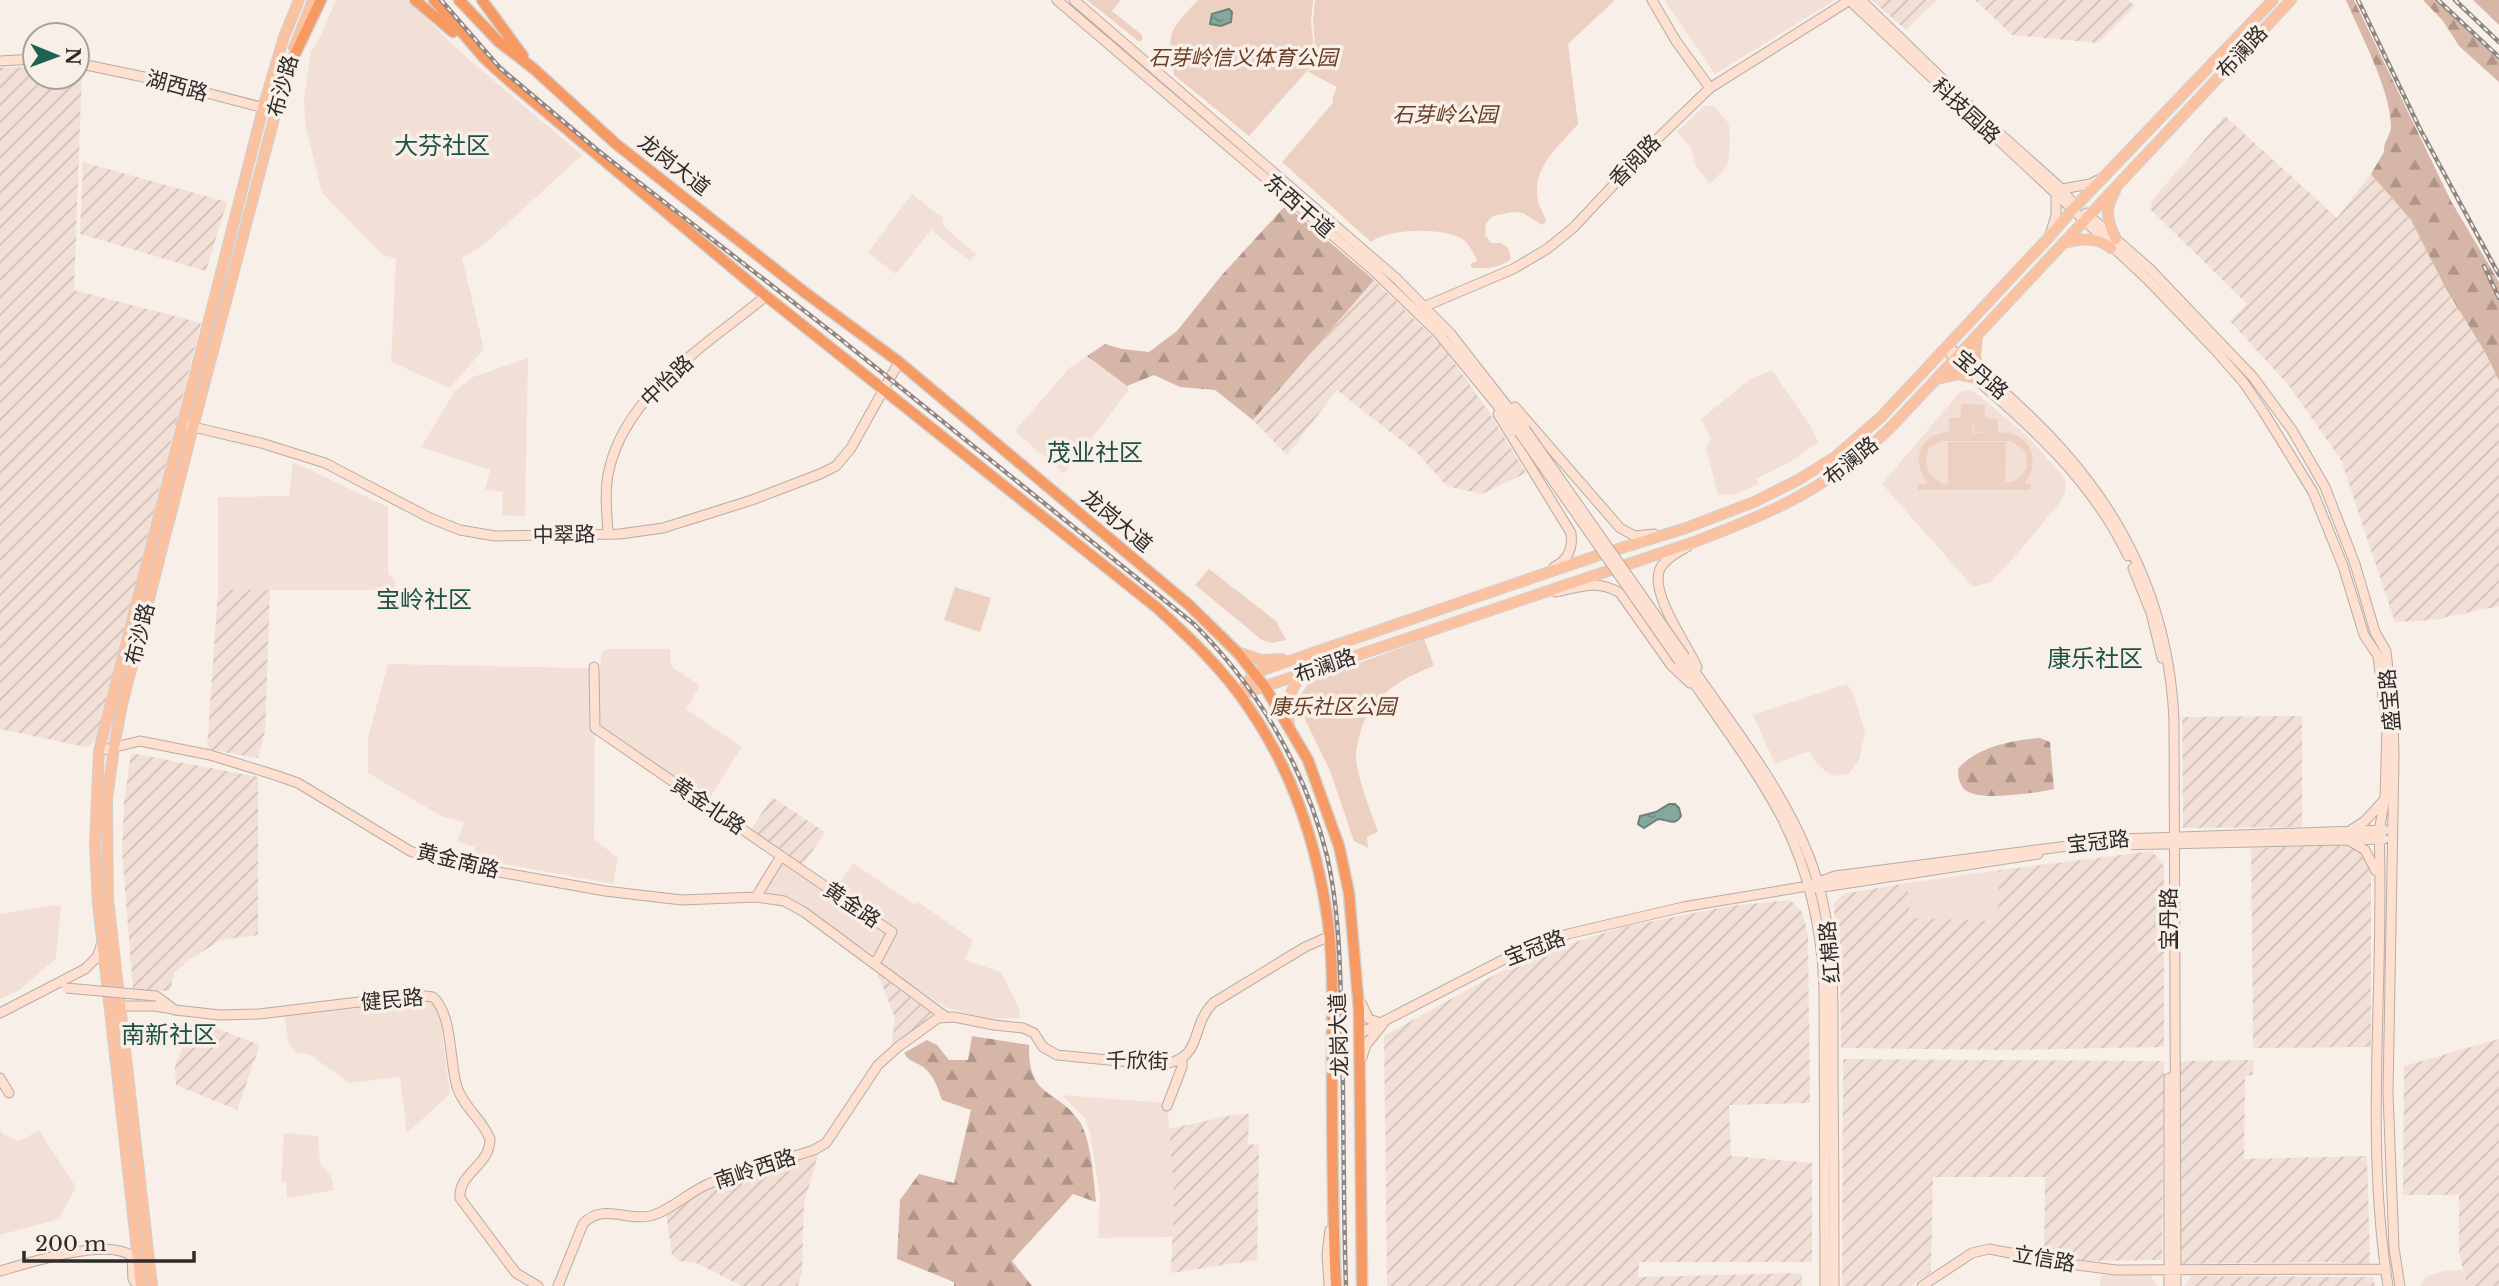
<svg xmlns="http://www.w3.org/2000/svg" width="2499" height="1286" viewBox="0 0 2499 1286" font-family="'Libre Baskerville','Noto Sans SC',serif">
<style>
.built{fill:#f2e0d7}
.industrial{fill:url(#industrial-furrows)}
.forest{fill:url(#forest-firs)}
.green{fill:#ecd0c1;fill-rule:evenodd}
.water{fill:url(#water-ripples);stroke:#6b827a;stroke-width:2}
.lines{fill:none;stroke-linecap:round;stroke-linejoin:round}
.secondary-casing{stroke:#b6aca7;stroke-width:11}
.primary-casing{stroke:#d1d0d0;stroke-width:12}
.highway-casing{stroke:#d1d0d0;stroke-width:13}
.secondary{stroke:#fde0d0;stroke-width:9}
.primary{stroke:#fac2a1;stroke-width:10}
.highway{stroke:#f79962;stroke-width:10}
.rail-casing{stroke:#8e8784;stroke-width:4.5}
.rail{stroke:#f9efe9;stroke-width:2;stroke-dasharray:5;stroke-linecap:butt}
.secondary-bridge-casing{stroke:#b6aca7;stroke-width:11;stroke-linecap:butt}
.secondary-bridge{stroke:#fde0d0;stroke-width:9}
.labels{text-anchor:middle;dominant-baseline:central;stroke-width:7;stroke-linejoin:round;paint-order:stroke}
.street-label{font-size:21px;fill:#2f2b29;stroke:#f9efe9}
.park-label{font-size:21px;font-style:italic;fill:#683d24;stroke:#f9efe9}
.quarter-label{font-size:24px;fill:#1d5143;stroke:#f9efe9}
</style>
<defs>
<pattern id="industrial-furrows" width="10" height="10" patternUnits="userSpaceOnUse" patternTransform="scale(1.75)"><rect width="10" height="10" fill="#f2e0d7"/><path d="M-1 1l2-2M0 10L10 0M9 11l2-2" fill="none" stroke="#d0c0b9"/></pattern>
<pattern id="forest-firs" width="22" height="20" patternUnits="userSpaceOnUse" patternTransform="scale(1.75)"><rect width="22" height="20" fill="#d6b7a7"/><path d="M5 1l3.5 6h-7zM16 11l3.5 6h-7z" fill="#ae9588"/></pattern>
<pattern id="water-ripples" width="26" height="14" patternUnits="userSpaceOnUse" patternTransform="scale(1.75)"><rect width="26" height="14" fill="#85a89d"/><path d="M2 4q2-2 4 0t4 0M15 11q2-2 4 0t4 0" fill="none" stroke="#6d8980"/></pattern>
</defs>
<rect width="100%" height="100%" fill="#f9efe9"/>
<path class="built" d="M336,0H407L466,57L582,155L485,244L462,258L484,349L450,388L391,362L396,259L382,254L322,193L305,124L304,98L311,51L319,39Z
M1664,0H1835L1715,74Z
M1704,106H1714L1729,124L1730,137L1728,165L1710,184L1696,166L1691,148L1677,132Z
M912,194L943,218V226L976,254L970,261L931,230L896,274L868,253Z
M1087,356L1127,386L1129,390L1064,474L1015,431L1069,368Z
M528,358L525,516L502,515L503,492L485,489L490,470L421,447L455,391L473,377Z
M1772,370L1811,427L1818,442L1790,462L1756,479L1758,484L1735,494L1718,495L1706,448L1711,438L1701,419L1749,380Z
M1970,390L1980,396L2028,437L2064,477L2066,483L2065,493L2061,501L2018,553L1991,582L1973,587L1882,484L1960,392Z
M293,462L388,507V573L395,580V590H218V497L289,496Z
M607,649H670L671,666L700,686L686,709L742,747L707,802L597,725L601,653Z
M388,664L589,668L590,726L595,730L594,839L618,858L613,884L472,858L475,847L457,842L464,822L443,817L368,773V738Z
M1847,684L1854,694L1865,732L1859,761L1848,774L1833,776L1825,771L1816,763L1810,751L1775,764L1753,715Z
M783,860L833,894L853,863L915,905L918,902L973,940L965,960L1001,972L1019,1008L1020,1018L987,1019L945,1007L879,963L880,959L818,918L761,894Z
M1999,870V921L1910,919L1907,883Z
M51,905L61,906L56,958L20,990L0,999V914Z
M423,998L435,1004L439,1011L450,1094L407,1133L400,1077L349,1083L309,1054L296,1053L289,1044L284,1016Z
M1062,1095L1166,1103L1170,1106L1168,1111L1174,1194L1172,1237L1098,1238L1100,1196L1090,1132L1085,1118Z
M0,1126L1,1133L18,1141L39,1131L76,1187L59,1219L0,1235Z
M284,1133L318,1136L320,1163L332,1178L334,1190L287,1198L286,1182H281Z
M2462,1270L2467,1286H2420L2426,1277L2444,1271Z
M2101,1275H2150L2158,1286H2100Z"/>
<path class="industrial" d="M1872,0H1937L1906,30Z
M1975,0H2129L2135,6L2098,43L2012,35Z
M13,67L35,68V77H77V71H82L74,290L201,323L97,737L93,744L86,747L0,729V68Z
M2225,116L2337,218L2371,174L2411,220L2446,289L2485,352L2499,381V606L2433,620L2395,622L2341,460L2290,387L2230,321L2247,304L2151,210L2152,200Z
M83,162L227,202L206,271L80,234Z
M1374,280L1443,347L1487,409L1526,473L1482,494L1447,486L1417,453L1337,390L1287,455L1253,420Z
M218,590H270L265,731L258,758L207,749Z
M2302,716V827L2183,828L2182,717Z
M131,753L258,777V935L221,940L190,959L174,973L170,991L133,990L122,852L124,803Z
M772,797L825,832L799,871L748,835Z
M2348,845L2359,848L2370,864L2371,873V1047L2253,1048L2251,848Z
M2152,851L2164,866V1047L2010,1050L1841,1048L1840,952L1833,904L1843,894L1907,883L1910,918L1998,921L1999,870Z
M1790,900L1802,912L1808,934L1810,1103L1729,1105L1731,1156L1812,1163V1262H1639L1638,1277L1801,1273L1802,1286H1387L1384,1036L1527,957L1623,927L1730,906Z
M878,974L933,1014L891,1047L895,1018Z
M193,1019L260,1045L237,1110L176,1085L175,1067Z
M2499,1039V1286H2467L2459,1253V1195H2403L2404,1066Z
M1843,1059L2164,1061L2162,1260L2090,1261L2044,1254L2045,1177H1933L1931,1272L1911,1286H1842Z
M2254,1060L2253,1075L2245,1076L2244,1159L2367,1156L2370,1264L2324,1262L2180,1264L2179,1064L2186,1061Z
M1237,1114H1249L1248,1144L1259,1145L1257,1260L1171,1273L1174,1194L1169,1129Z
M818,1155L804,1204L802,1272L798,1286H742L696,1263L679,1261L672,1255L666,1214L701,1192Z
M2192,1276L2373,1277L2375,1286H2184Z"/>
<path class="forest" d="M2346,0H2354L2451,201L2499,282V381L2485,352L2446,289L2411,220L2371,174L2384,152C2383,142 2391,135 2391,126C2390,88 2361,36 2346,0Z
M2423,0H2436L2499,60V82L2459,46L2443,21Z
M2473,0H2499V25Z
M1286,205L1374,280L1253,420L1215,390L1180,387L1154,375L1127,386L1087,356L1105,344L1122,349L1149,352L1177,331L1221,276Z
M2040,738L2050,742L2054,789C2036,793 1980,802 1965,790C1959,784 1958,777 1958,769C1976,747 2013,740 2040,738Z
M972,1036L1029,1045C1028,1100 1056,1087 1080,1122C1091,1140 1094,1181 1096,1202L1073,1194L1012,1261L1032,1286H954V1282L897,1259L900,1200L919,1174L954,1183L971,1110L942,1100C937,1086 934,1075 922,1066C914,1061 909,1062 904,1053L927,1040L937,1045L949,1060H968Z"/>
<path class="green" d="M1087,0H1121L1112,11L1142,35V41H1138Z
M1198,0H1313L1311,21L1315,62L1249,136L1174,75C1167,31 1168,32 1198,0Z
M1315,0H1615L1568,44L1578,124C1559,147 1531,167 1538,201C1540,209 1545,215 1546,222L1542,225L1523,213L1512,212L1493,216L1486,223L1485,235L1491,243H1501L1508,248L1511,259C1500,268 1486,269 1472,268L1470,264L1477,261C1475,255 1470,247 1466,242C1450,226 1387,228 1371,242L1282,162L1333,103L1332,100L1337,87L1308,72L1316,61L1313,21Z
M1961,404L1985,405V418L1998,419V432H1974L1973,418L1972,433C1985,433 2000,431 2012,434C2035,440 2038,467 2025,483L2031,484L2030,490H1918V484L1928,483C1910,461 1919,434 1949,432V418H1961ZM1941,441H2011L2025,451L2027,467C2020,480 2011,484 1997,484L2005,483L2006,442H1948V483L1942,484L1928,472L1926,461L1929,448Z
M1209,569L1276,621L1286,640L1273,643L1262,640L1195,585Z
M955,587L991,598L980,632L944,620Z
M1424,639L1434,666C1399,679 1367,699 1359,738C1358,745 1355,752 1356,759C1359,784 1370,809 1378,832L1367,837L1368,848L1354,841L1330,771L1301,711L1299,698L1307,685L1324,676Z"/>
<path class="water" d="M1229,9L1232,12L1231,22L1221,26L1210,24L1212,14Z
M1669,804H1675L1679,808L1681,816C1674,827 1668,819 1658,819L1644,828L1638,824L1640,816L1656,812Z"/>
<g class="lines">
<g class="secondary-casing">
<path id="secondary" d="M1057,0L1374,271L1438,333L1519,432
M1074,0L1397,279L1450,333L1525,429
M1652,0L1676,41L1710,88
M1849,0L2148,280L2216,351L2244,383L2263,411L2313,492L2343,566L2364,635L2378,656L2387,729L2385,798L2379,831C2385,982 2364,1135 2388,1286
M1861,0L1988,123L2062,189L2072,202
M0,61L35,59
M77,63L153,79L276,111
M2062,189L2090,184L2100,179
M2086,213L2150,269L2253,377L2292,430L2325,487L2355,564L2375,632L2386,651L2393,712L2394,758L2388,1093L2394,1248L2400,1286
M2050,235L2056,215V195
M1421,308L1513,269L1547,249L1573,228L1653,143L1710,88L1850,0
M1947,346C2077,443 2167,554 2174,721L2176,1286
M1951,355L1954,360C2021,419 2088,472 2128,556
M1515,407L1620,528L1635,536L1654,534
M1498,414L1571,533C1573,549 1568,560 1554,567
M181,424L261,443L325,463L430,518L460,530L495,536L620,534L663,528L752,500L820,474L836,466L851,448L899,362
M608,534C607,513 604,491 609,470C626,393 709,343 766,296
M1687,547C1678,552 1666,558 1661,567C1647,590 1687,644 1697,667
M2133,568L2151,613L2162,658
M1556,592C1579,587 1598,579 1620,593L1671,665L1690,683
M1685,657C1729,722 1782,786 1810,859C1837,930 1833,1000 1833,1074C1834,1145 1834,1215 1834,1286
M1679,661C1712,711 1755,766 1782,818C1809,871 1822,930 1824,989L1825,1286
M594,667L595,728L781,856L756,897
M99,751L140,741L210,755L275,775L298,783L410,851L430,858L465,866L605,891L682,900L756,897L784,901L804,912L946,1017
M2351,830L2365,821L2384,800
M2350,841L2365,850L2376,871
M2118,845L2384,839
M781,856L892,932L875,964
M1817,888L2038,854
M156,996L175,1010L220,1015L259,1014L417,995L433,997C453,1015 449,1061 457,1087C464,1108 483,1120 490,1139C490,1166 458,1173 460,1198L516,1273L538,1286
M1361,1003L1369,1019L1383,1024L1366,1045L1362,1057
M120,1006H154L173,1009
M0,1013L85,969L97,957L102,943
M1359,1034L1528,947L1568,934L1683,907L1808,886L1835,876L2122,839L2385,830
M0,1078L9,1093
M2169,1078V1286
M1167,1106L1182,1067V1059
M0,1271C29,1263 106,1237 132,1256L133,1279L135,1282H141
M558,1286L583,1224C601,1203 627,1221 650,1216C668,1212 688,1193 706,1185C739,1170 780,1161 814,1150L826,1143L878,1065L898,1047L938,1018L954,1017L994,1025L1023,1028L1034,1033L1043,1047L1057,1055L1160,1065C1206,1058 1188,1029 1213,1003L1305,947L1330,936
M1329,1286L1327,1254L1330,1230
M1922,1286L1972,1253L1989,1249L2069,1264L2116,1270L2386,1269"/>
</g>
<g class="primary-casing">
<path id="primary" d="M294,48L313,0
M2115,191C2104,209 2107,221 2116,239
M2063,243C2080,239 2096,236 2111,248
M1977,336L1975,356L1979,373
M1937,379L1958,374L1974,378
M1237,652L1261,660L1282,659
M1239,695L1694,542C1777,511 1829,488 1893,425L2291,0
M1239,695L1254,673L1599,555L1686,528L1754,502L1798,480L1835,457L1881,417L2049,237L2073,209L2273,0
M1289,726C1286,703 1288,695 1301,675
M141,1286L98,904L95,845L99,751L263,108L284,37L299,0
M152,1286L108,899L107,799L114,747L122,705L193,427L288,65"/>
</g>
<g class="highway-casing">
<path id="highway" d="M415,0L453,32
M434,0L485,59L514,85L766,296L1156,607C1189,637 1224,670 1249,708C1291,769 1316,842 1327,915C1334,962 1332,1010 1332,1058C1332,1134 1332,1210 1336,1286
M459,0L498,41L534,69L616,144L803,291L899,362L1189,605L1237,652L1265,687L1308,760L1339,846L1349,893L1359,1010L1362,1286
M482,0L523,56
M286,73L321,0"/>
</g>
<use href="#secondary" class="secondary"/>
<use href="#primary" class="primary"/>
<use href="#highway" class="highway"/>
<g class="rail-casing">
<path id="rail" d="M441,0L500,68L596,149L838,337L1194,624C1258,688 1305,768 1327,856C1340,913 1340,973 1342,1031C1344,1116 1343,1201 1346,1286
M2358,0L2420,129L2499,275
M2438,0L2499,57
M2455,0L2499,42
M2484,266L2499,298"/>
</g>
<use href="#rail" class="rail"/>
<g class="secondary-bridge-casing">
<path id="secondary-bridge" d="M1525,429L1685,657
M1519,432L1679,661
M66,988L156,996"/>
</g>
<use href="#secondary-bridge" class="secondary-bridge"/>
</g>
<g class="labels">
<g class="street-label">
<text transform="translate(2242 52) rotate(-47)">布澜路</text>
<text transform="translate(177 86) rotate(15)">湖西路</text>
<text transform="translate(283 86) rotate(-75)">布沙路</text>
<text transform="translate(1966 111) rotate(43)">科技园路</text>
<text transform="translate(1635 161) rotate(-46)">香阅路</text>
<text transform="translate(674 165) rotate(38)">龙岗大道</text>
<text transform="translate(1299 206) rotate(41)">东西干道</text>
<text transform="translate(1981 375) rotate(40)">宝丹路</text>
<text transform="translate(667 381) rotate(-44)">中怡路</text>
<text transform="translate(1851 461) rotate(-39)">布澜路</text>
<text transform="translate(1117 521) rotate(40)">龙岗大道</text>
<text transform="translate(564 535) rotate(-1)">中翠路</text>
<text transform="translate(140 634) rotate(-76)">布沙路</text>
<text transform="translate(1325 666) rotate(-19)">布澜路</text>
<text transform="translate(2390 700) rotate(-95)">盛宝路</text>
<text transform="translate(708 806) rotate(34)">黄金北路</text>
<text transform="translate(2098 842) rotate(-6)">宝冠路</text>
<text transform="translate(458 861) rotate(14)">黄金南路</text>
<text transform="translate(852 905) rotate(34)">黄金路</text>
<text transform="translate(2169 919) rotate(-90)">宝丹路</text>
<text transform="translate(1535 948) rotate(-21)">宝冠路</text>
<text transform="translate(1830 952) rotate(-95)">红棉路</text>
<text transform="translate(392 1000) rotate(-5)">健民路</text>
<text transform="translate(1339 1035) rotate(-92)">龙岗大道</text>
<text transform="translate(1137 1061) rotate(1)">千欣街</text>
<text transform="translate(755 1169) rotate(-18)">南岭西路</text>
<text transform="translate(2044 1259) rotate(10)">立信路</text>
</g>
<g class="park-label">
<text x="1243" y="58">石芽岭信义体育公园</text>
<text x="1445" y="115">石芽岭公园</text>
<text x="1333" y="707">康乐社区公园</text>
</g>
<g class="quarter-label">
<text x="442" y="145">大芬社区</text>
<text x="1095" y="452">茂业社区</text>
<text x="424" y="599">宝岭社区</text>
<text x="2095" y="658">康乐社区</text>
<text x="169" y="1034">南新社区</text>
</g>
</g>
<g transform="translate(56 56) rotate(91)"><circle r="33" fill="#f9efe9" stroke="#a8a19c" stroke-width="2"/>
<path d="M0-5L12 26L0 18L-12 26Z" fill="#206251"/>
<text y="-10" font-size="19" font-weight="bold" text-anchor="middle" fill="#2f2b29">N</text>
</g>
<path d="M24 1251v10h170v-10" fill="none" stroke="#2f2b29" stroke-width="3.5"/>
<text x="35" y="1251" font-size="21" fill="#2f2b29" stroke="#f9efe9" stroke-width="5" paint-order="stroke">200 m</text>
</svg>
